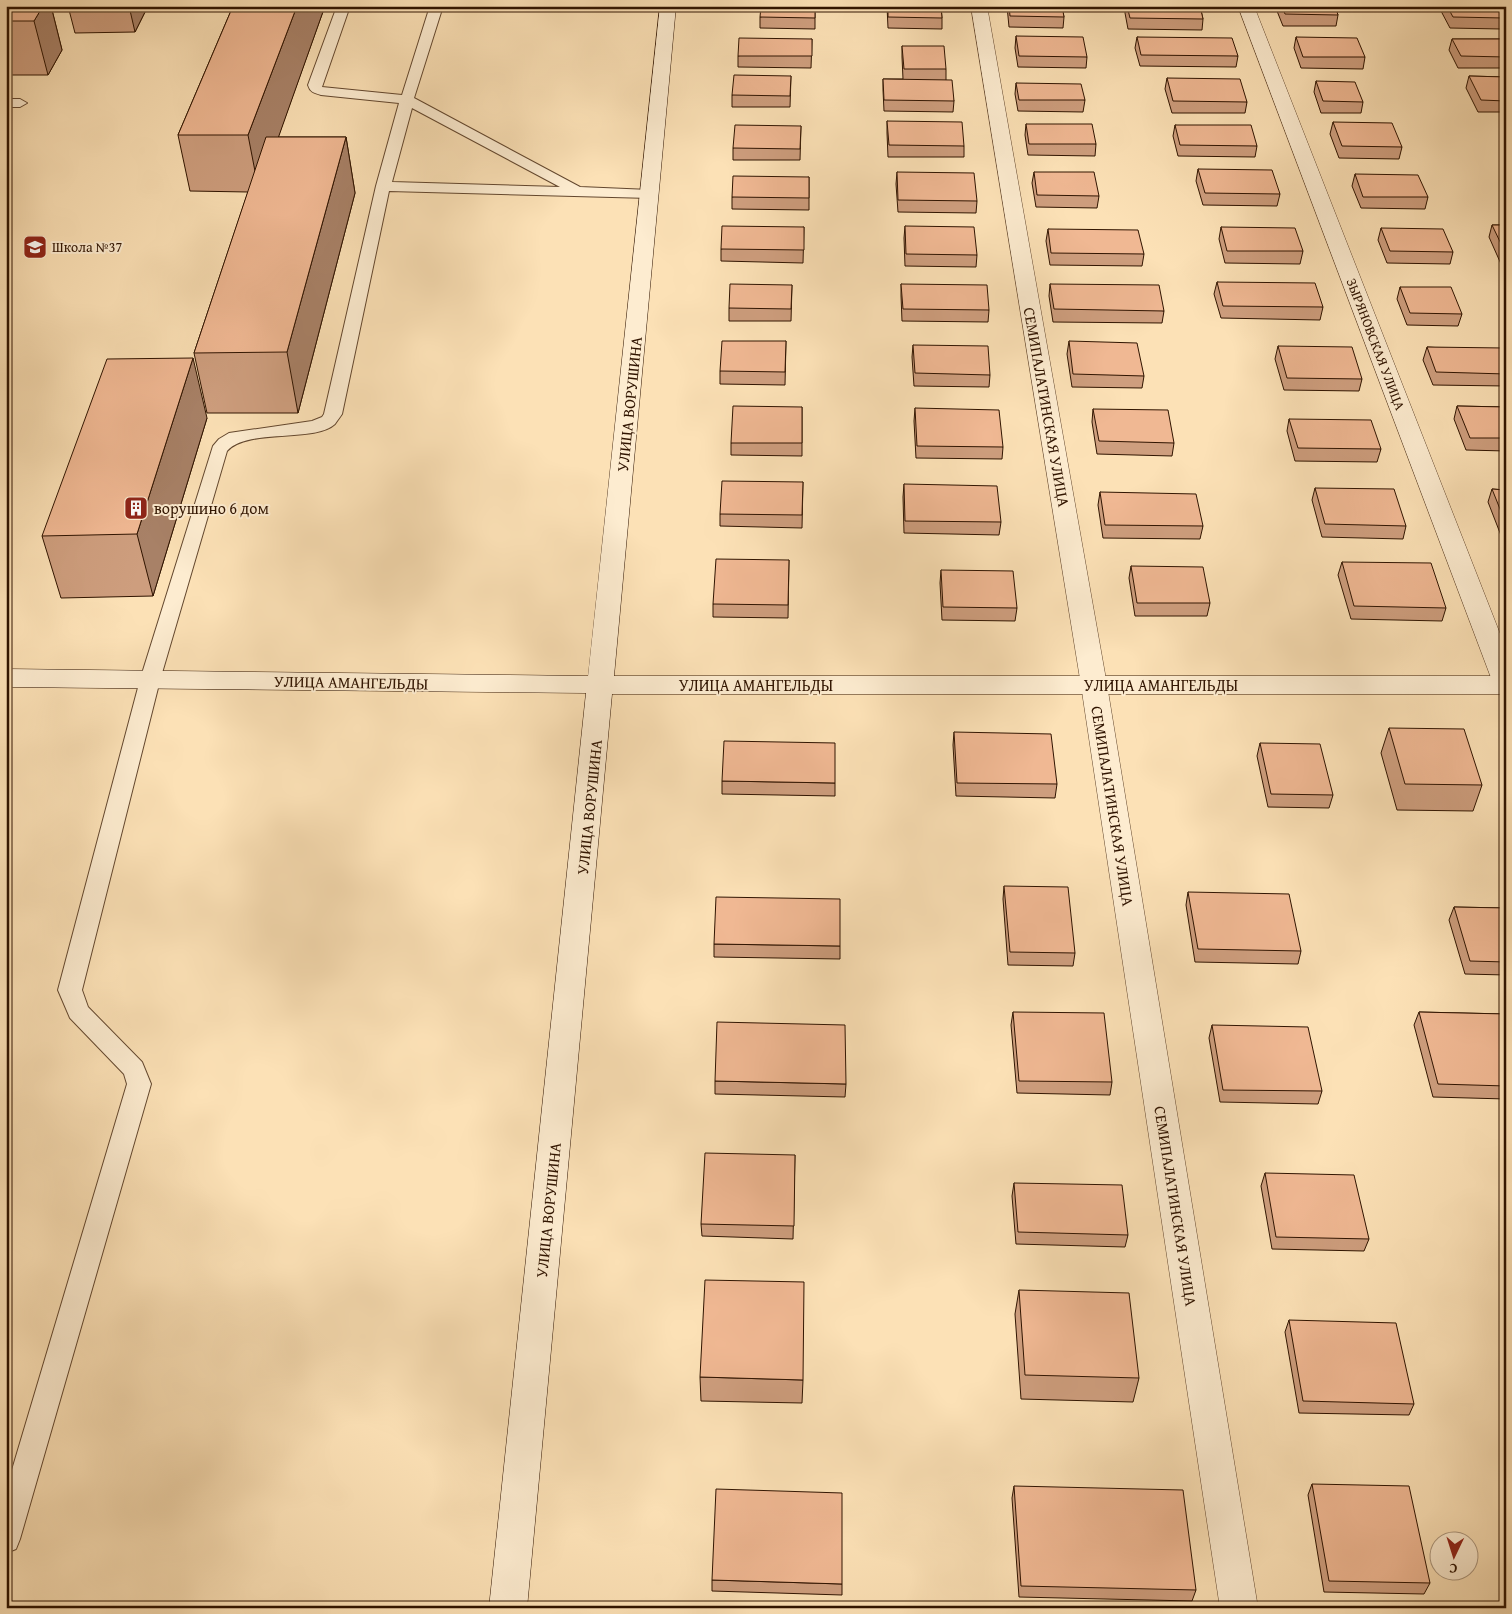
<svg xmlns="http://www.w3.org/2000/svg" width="1512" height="1614" viewBox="0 0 1512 1614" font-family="'Gentium Book Plus',serif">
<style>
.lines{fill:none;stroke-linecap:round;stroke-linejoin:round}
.lane-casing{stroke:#63472e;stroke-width:2}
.street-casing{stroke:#63472e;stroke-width:1}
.secondary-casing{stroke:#301400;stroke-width:1}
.lane{fill:#fdecd0;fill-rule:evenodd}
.street{fill:#fdecd0;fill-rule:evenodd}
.secondary{fill:#fdecd0;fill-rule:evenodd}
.wall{fill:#ce9e7e;stroke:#301400}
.shaded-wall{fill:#a88167;stroke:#301400}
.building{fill:#f0b893;stroke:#301400}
.labels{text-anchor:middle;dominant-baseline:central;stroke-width:4;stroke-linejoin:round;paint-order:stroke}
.far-poi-label{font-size:14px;fill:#301400;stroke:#fdecd0;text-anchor:start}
.far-street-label{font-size:14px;fill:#301400;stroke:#fdecd0}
.street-label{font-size:16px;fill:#301400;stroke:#fdecd0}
.poi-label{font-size:16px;fill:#301400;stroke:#fdecd0;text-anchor:start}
</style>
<rect width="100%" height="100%" fill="#fce1b6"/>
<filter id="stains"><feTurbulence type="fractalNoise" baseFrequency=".004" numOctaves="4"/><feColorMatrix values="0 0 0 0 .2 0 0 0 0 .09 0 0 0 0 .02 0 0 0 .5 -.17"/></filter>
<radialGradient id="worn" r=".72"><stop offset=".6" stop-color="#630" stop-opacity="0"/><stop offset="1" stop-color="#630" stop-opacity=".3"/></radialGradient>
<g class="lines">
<g class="lane-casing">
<path id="lane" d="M337,6H350L322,87L402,95L430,6H443L414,98L580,187L650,190L655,191L657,194L655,197L650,198L389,191L342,414C340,417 337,421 335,424C315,443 247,428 227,451L160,680L82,990L88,1007L142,1062L151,1084L20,1539L16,1549L6,1553V1490L127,1084L124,1074L70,1018L58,990L140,680L213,446L219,439L229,433L312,421L322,417L324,414L376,186L399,103L321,95C314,93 310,92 308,85ZM412,108L560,187L392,182Z
M6,99H20L27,103L20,107H6Z"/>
</g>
<g class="street-casing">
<path id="street" d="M971,6H987L1107,685L1258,1608H1220L1081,685Z
M1238,6H1254L1506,649V692L1497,689L1493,683Z"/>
</g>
<g class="secondary-casing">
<path id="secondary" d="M660,6H676L614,676H1506V694H612L527,1608H489L586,693L6,687V669L588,676Z"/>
</g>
<use href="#lane" class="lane"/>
<use href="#street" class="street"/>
<use href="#secondary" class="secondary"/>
</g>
<path class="wall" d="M6,6H51L62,50L48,75H6Z
M68,6H148L135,32L75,33Z
M233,6H325L278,137H346L355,193L298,413H207L194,353L248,192L190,191L178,135Z
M815,6V29L760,28V17Z
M887,6H941L942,18V29L888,28Z
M1007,6H1062L1064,17L1063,28L1009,27Z
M1125,6H1200L1203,19L1202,30L1128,29L1125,13Z
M1275,6H1335L1338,15L1336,26H1283Z
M1442,6H1498L1504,18L1501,29L1450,28L1441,11Z
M1016,36L1087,57L1086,68L1018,67L1015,48Z
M1137,37L1238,56L1236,67L1140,66L1135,48Z
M1296,37L1365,57L1363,69L1301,68L1294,48Z
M812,39L811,68L738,67V56Z
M1452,39H1506V68H1458L1449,50Z
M902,46L946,69V80L954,101L953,112L884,111L883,90V79H903L902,57Z
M791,76L790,107H732V95Z
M1469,76L1506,77V112H1478L1466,88Z
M1167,78L1247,102L1245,113H1172L1165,89Z
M1316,81L1363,102L1361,113H1321L1314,92Z
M1016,83L1085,100L1083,112L1018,111L1015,94Z
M887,121L964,146V157H888L887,133Z
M1333,122L1402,147L1399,159L1339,158L1330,134Z
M1026,124L1096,144L1095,156L1028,155L1025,135Z
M1175,125L1257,146L1255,157L1178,156L1173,136Z
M801,126L800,160H733V148Z
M1505,128H1506V147L1502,140Z
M1198,169L1280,194L1277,206L1203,205L1196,181Z
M897,172L977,201L976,213L898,212L896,184Z
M1034,172L1099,196L1097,208L1036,207L1032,183Z
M1355,174L1428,197L1425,209L1361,208L1352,186Z
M809,177V210L732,209V197Z
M1492,225H1506V264H1501L1489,237Z
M905,226L977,255L976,267L905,266L904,238Z
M804,227L803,263L721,261V249Z
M1221,227L1303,251L1300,264L1225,263L1219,239Z
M1381,228L1453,252L1450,264L1387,263L1378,240Z
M1048,229L1144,254L1142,266L1050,265L1046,241Z
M1217,282L1323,307L1320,320L1221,318L1214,294Z
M901,284L989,310L988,322L902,321L901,296Z
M1050,284L1164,311L1162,323L1053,322L1049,296Z
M792,285L791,321H729V308Z
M1400,287L1462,314L1458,326L1407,325L1397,299Z
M786,341L785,385L720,384V371Z
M1069,341L1144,376L1142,388L1072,387L1067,354Z
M913,345L990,375L989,387L914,386L912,357Z
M1278,346L1362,379L1359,391L1284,390L1275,359Z
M1427,347L1506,352V386L1433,385L1423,360Z
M1457,406L1506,407V451L1466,450L1454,419Z
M802,407V456L731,455V443Z
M915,408L1003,447L1002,459L916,458L914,421Z
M1093,409L1174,443L1172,456L1097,454L1092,422Z
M207,418L153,596L61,598L42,536Z
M1289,419L1381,449L1377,462L1295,461L1287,431Z
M803,482L802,528L720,526V514Z
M904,484L1001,522L999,535L904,533L903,497Z
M1315,488L1406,526L1403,539L1322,537L1312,500Z
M1492,489L1506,490V538H1502L1488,502Z
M1100,492L1203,526L1200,539L1103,538L1098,505Z
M789,560L788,618L713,617V604Z
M1342,562L1446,608L1442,621L1351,619L1338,575Z
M1131,566L1210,603L1207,616H1135L1129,578Z
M941,570L1017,608L1015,621L942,620L940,583Z
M1389,728L1482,785L1473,811L1397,810L1381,753Z
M954,732L1057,784L1055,798L956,796L953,745Z
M1260,743L1333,795L1329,808L1268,807L1257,756Z
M722,781L835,783V796L722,794Z
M1004,886L1075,953L1073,966L1008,965L1003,899Z
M1188,892L1301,951L1298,964L1195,962L1186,905Z
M1454,907L1506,908V975L1465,974L1449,920Z
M714,944L840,946V959L714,957Z
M1013,1012L1112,1082L1110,1095L1017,1093L1011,1025Z
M1419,1012L1506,1014V1099L1433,1097L1414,1025Z
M1212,1025L1322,1091L1318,1104L1220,1102L1209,1038Z
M715,1081L846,1084L845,1097L715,1094Z
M795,1155L793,1239L702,1236L701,1224Z
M1265,1173L1369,1239L1364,1251L1272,1249L1261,1186Z
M1014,1183L1128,1235L1125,1247L1016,1244L1012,1196Z
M1019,1290L1139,1378L1133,1402L1021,1399L1015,1314Z
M1289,1320L1414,1404L1409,1415L1299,1413L1285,1332Z
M700,1377L803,1380L802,1403L701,1401Z
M1312,1484L1430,1583L1424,1594L1324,1592L1308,1495Z
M1014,1486L1196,1590L1192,1601L1019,1597L1012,1498Z
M712,1580L842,1584V1595L712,1591Z"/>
<path class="shaded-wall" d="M43,6H51L62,50L48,75L34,21Z
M129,6H148L135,32Z
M297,6H325L259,192L248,135Z
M346,137L355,193L298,413L287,352Z
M193,358L207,418L153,596L137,534Z"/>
<path class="building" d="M6,6H43L34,21H6Z
M233,6H297L248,135H178Z
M761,6H815V18L760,17Z
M888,6H941L942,18L888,17Z
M1009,6H1062L1064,17L1010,16Z
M1127,6H1200L1203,19L1130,18Z
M1282,6H1335L1338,15L1285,14Z
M1447,6H1498L1504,18L1453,17Z
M1016,36L1083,37L1087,57L1019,56Z
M1137,37L1232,38L1238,56L1141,55Z
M1296,37L1357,38L1365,57H1303Z
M739,38L812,39V56H738Z
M1452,39H1506V57L1461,56Z
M902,46H944L946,69H904Z
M734,75L791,76L790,96L732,95Z
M1469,76L1506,77V101L1481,100Z
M1167,78L1240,79L1247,102L1173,101Z
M883,79L952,80L954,101L884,100Z
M1316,81L1355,82L1363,102L1323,101Z
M1016,83L1081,84L1085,100H1019Z
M887,121L962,122L964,146L889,145Z
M1333,122L1392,123L1402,147L1342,146Z
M1026,124H1092L1096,144H1029Z
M735,125L801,126L800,149L733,148Z
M1175,125H1251L1257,146L1180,145Z
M266,137H346L287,352L194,353Z
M1198,169L1272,170L1280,194L1205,193Z
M897,172L974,173L977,201L898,200Z
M1034,172H1094L1099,196L1037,195Z
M1355,174L1418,175L1428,197H1363Z
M733,176L809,177V198L732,197Z
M1492,225H1506V252H1505Z
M722,226L804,227V250L721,249Z
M905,226L974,227L977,255L906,254Z
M1221,227L1295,228L1303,251H1227Z
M1381,228L1443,229L1453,252L1390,251Z
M1048,229L1138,230L1144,254L1051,253Z
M1217,282L1315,283L1323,307L1223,306Z
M730,284L792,285L791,309L729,308Z
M901,284L987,285L989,310L903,309Z
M1050,284L1159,285L1164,311L1054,309Z
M1400,287H1451L1462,314L1410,313Z
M722,341H786L785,372L720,371Z
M1069,341L1137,343L1144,376L1073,374Z
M913,345L988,346L990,375L915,373Z
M1278,346L1352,347L1362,379L1287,378Z
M1427,347L1504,348L1506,352V374L1436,372Z
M193,358L137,534L42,536L107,359Z
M733,406L802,407V443H731Z
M1457,406L1506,407V438H1470Z
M915,408L999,410L1003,447L917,446Z
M1093,409L1168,410L1174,443L1099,441Z
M1289,419L1371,420L1381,449L1298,448Z
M722,481L803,482L802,515L720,514Z
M904,484L997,486L1001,522L905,521Z
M1315,488L1394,489L1406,526L1325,524Z
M1492,489L1506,490V524Z
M1100,492L1196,494L1203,526L1105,525Z
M716,559L789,560L788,605L713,604Z
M1342,562L1431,563L1446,608L1354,606Z
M1131,566L1203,567L1210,603H1137Z
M941,570L1013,571L1017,608L943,607Z
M1389,728L1464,729L1482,785L1405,784Z
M954,732L1051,734L1057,784L957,783Z
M724,741L835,743V783L722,781Z
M1260,743L1320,744L1333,795L1271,794Z
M1004,886L1068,887L1075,953L1010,952Z
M1188,892L1289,894L1301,951L1198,949Z
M716,897L840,899V946L714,944Z
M1454,907L1506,908V962L1470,961Z
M1013,1012L1104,1013L1112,1082L1019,1081Z
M1419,1012L1506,1014V1086L1438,1084Z
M717,1022L845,1025L846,1084L715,1081Z
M1212,1025L1308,1027L1322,1091L1223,1090Z
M705,1153L795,1155L794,1226L701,1224Z
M1265,1173L1354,1175L1369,1239L1276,1237Z
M1014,1183L1122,1185L1128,1235L1018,1232Z
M705,1280L804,1282L803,1380L700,1377Z
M1019,1290L1129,1293L1139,1378L1025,1375Z
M1289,1320L1396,1323L1414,1404L1303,1401Z
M1312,1484L1409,1486L1430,1583L1329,1581Z
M1014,1486L1183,1490L1196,1590L1021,1586Z
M716,1489L842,1493V1584L712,1580Z"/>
<defs>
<g id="school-square" transform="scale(1.25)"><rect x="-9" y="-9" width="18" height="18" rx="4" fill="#8f2418" stroke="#fdecd0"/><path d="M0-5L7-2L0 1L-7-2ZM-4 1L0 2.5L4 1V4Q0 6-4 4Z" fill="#fff"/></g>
<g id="building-square" transform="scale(1.25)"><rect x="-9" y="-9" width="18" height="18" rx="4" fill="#8f2418" stroke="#fdecd0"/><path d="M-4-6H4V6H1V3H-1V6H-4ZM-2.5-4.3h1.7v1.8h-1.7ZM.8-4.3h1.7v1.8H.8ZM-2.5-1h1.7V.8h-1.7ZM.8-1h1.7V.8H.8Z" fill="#fff"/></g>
</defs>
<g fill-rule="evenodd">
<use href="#school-square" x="35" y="247"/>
<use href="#building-square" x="136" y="508"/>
</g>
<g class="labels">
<g class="far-poi-label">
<text x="52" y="247">Школа №37</text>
</g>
<g class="far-street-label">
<text transform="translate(1376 344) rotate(69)">ЗЫРЯНОВСКАЯ УЛИЦА</text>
</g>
<g class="street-label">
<text transform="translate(629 404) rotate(-84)">УЛИЦА ВОРУШИНА</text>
<text transform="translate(1047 407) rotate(80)">СЕМИПАЛАТИНСКАЯ УЛИЦА</text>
<text transform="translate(351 682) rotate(1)">УЛИЦА АМАНГЕЛЬДЫ</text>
<text x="756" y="685">УЛИЦА АМАНГЕЛЬДЫ</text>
<text x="1161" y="685">УЛИЦА АМАНГЕЛЬДЫ</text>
<text transform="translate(1113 806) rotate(81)">СЕМИПАЛАТИНСКАЯ УЛИЦА</text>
<text transform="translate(589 807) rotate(-84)">УЛИЦА ВОРУШИНА</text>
<text transform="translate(1176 1206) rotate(81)">СЕМИПАЛАТИНСКАЯ УЛИЦА</text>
<text transform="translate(548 1210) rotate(-84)">УЛИЦА ВОРУШИНА</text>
</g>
<g class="poi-label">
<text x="154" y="508">ворушино 6 дом</text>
</g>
</g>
<rect width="1512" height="1614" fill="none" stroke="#fce1b6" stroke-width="25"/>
<rect x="8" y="8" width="1497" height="1599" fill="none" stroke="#301400" stroke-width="2.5"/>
<rect x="12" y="12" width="1487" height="1589" fill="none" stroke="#301400"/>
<g transform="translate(1454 1556) rotate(184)"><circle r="24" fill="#fdecd0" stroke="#ab967d"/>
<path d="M0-4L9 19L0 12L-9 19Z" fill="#8f2418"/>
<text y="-8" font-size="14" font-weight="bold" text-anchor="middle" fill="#301400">С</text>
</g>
<rect width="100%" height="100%" filter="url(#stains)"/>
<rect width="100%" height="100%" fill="url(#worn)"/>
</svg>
